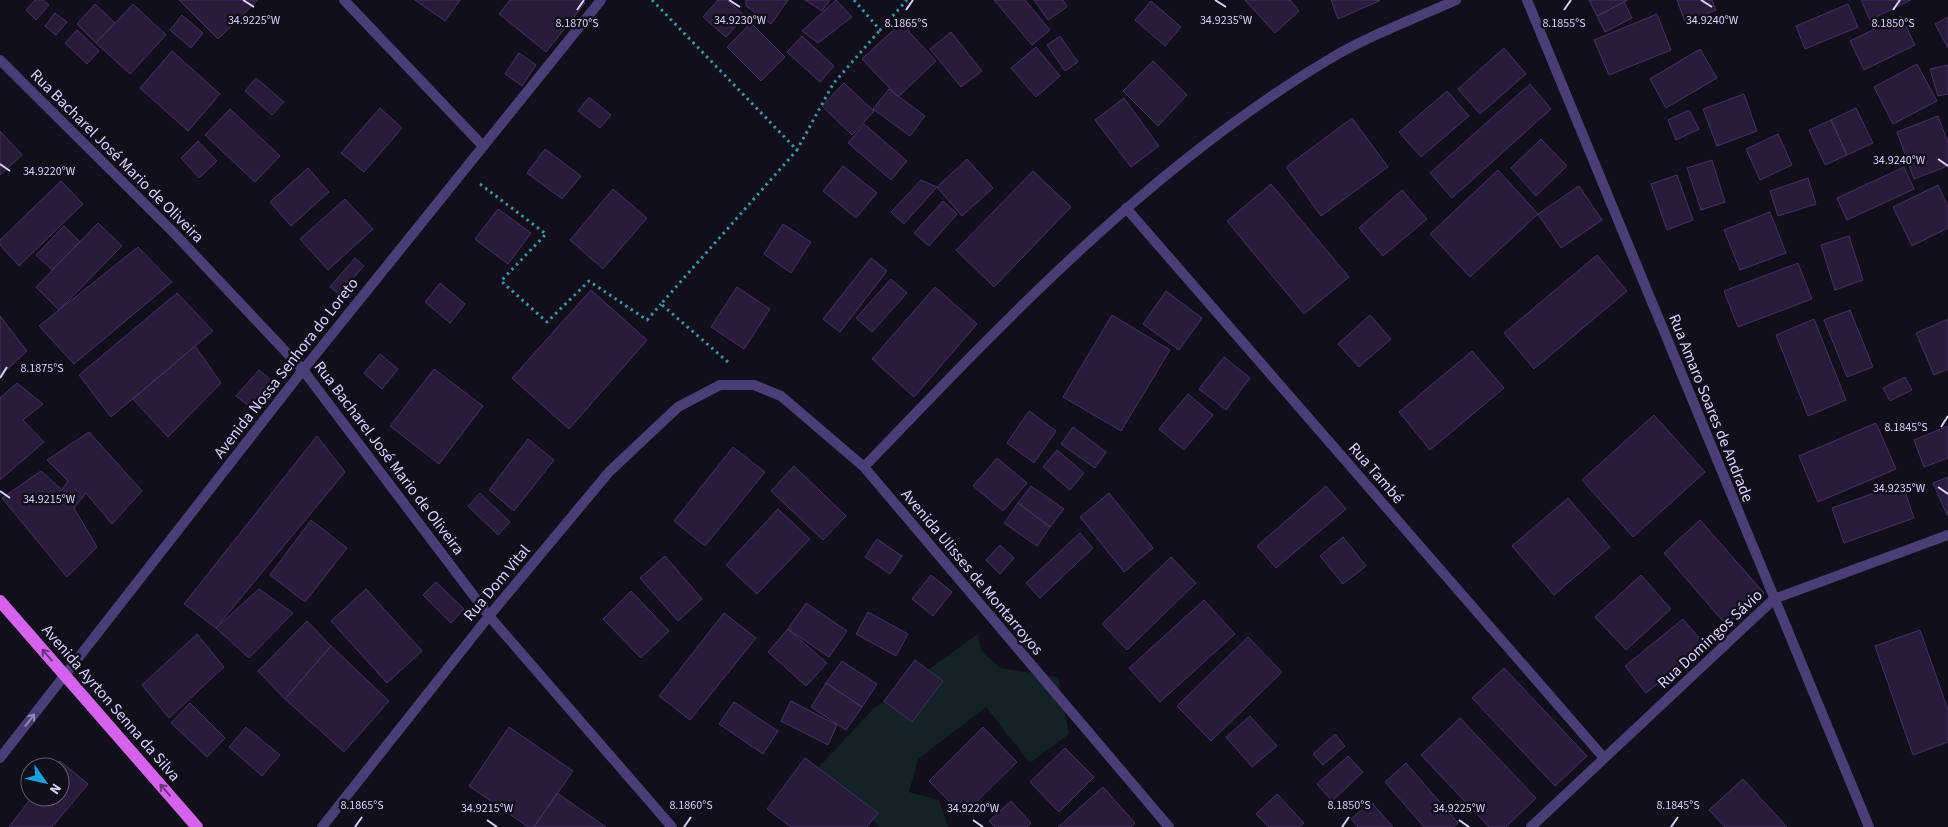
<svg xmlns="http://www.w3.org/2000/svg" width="1948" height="827" viewBox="0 0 1948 827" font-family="'Source Sans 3',sans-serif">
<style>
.green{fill:#122226}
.building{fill:#291c3b;stroke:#453165}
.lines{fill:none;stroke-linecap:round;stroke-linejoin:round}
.path{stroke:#3a94a2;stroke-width:3;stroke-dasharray:2.5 4;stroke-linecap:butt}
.minor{stroke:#4b3e76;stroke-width:10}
.tertiary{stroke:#4b3e76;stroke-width:10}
.primary{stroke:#d462ed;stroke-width:12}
.oneway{stroke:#6a347a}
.oneway2{stroke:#9486b8}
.ticks{fill:none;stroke:#dccff9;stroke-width:2}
.labels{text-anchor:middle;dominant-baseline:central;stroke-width:5;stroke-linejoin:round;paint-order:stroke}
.street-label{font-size:16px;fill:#dccff9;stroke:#130e1c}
.ticks-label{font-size:12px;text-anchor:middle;fill:#dccff9;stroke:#130e1c;stroke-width:5;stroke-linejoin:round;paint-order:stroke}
</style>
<rect width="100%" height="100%" fill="#130e1c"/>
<path class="green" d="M978,634L981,650L1000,668L1058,677L1069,734L1030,763L986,707L918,759L909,792L939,800L948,827H880L818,768L874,708Z"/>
<path class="building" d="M35,0H43L49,5L36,20L26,10Z
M179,0H258L218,39Z
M415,0H460L445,21Z
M510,0H580L585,3L546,52L499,14Z
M718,0H727L745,16L726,37L703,17Z
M746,0H788L771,24L746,6Z
M805,0H830L822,11Z
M836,0L852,17L818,43L802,31Z
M994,0H1025L1050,30L1032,45Z
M1034,0H1063L1067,7L1048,20Z
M1245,0H1290L1299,11L1275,33Z
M1331,0H1379V1L1338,19Z
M1589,0H1628L1597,16Z
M1677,0H1712L1716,10L1685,22Z
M1861,0H1911L1870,20Z
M1151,1L1181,27L1165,46L1135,20Z
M1624,2L1632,18L1605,32L1597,16Z
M95,4L115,23L96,43L77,24Z
M133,4L166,35L130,74L96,43Z
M1848,4L1858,27L1805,49L1796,26Z
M55,13L67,22L56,35L45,26Z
M1657,14L1671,50L1609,75L1594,40Z
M182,15L203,33L191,48L170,30Z
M1901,16L1915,45L1864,70L1850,41Z
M1948,17V48L1935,24Z
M751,23L785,57L761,81L727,47Z
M901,23L936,61L898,97L862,59Z
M77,30L99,51L87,64L65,43Z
M951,32L982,71L961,87L930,49Z
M802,36L834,66L820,82L787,52Z
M1060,36L1078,62L1065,71L1047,45Z
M1036,47L1060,76L1036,97L1011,68Z
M1504,48L1526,74L1480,114L1458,89Z
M1700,49L1717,78L1666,108L1650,79Z
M172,51L220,94L188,131L140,88Z
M519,53L536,65L522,86L505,74Z
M1153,61L1187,95L1158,126L1123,91Z
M1917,64L1937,101L1893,124L1874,87Z
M1948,65V94L1938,96L1930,69Z
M256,78L284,102L272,115L245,91Z
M844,83L874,111L852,135L822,106Z
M1530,84L1551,109L1452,198L1430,173Z
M889,89L925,116L910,136L873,109Z
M1447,91L1469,116L1421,157L1399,132Z
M1744,94L1757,131L1717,146L1703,109Z
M589,97L611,115L600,128L578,111Z
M1124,98L1159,146L1131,167L1095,120Z
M380,108L402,128L364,172L341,153Z
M1856,108L1873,143L1847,155L1831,120Z
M230,109L280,156L255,182L205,135Z
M1689,110L1699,129L1676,140L1668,120Z
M1938,116L1948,143V166L1914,179L1897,132Z
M1352,118L1388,167L1321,216L1286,167Z
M1831,120L1847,155L1825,165L1809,130Z
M864,124L907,161L891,180L848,143Z
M0,131L22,155L0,175Z
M1778,134L1792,165L1760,180L1746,149Z
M1541,139L1567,166L1536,196L1511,168Z
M198,141L217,161L199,178L181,158Z
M545,149L581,176L562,199L527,173Z
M967,159L993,188L962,216L937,187Z
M1712,160L1725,202L1701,210L1687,168Z
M843,166L877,193L856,218L823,191Z
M1904,167L1914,189L1847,220L1837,198Z
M308,168L329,192L291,226L270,202Z
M1498,170L1538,214L1470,277L1430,234Z
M1033,171L1071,207L994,287L956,250Z
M1677,175L1693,220L1667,230L1651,184Z
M1808,178L1816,204L1778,216L1770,191Z
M921,180L937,187L904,224L891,212Z
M61,181L83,204L19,266L0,245V240Z
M1271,184L1349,277L1304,314L1227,221Z
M1938,185L1948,207V228L1912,246L1893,207Z
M1579,186L1602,220L1561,248L1538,214Z
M613,189L647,218L603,269L570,240Z
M1402,190L1427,219L1383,256L1359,228Z
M345,199L373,229L328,270L300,239Z
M943,201L957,214L929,246L914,233Z
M498,209L531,233L508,264L475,239Z
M1770,212L1786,253L1740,270L1724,230Z
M98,223L122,246L59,310L36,287Z
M783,224L811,242L791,273L764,254Z
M64,226L80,242L52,270L36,255Z
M1849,236L1863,280L1835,290L1821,245Z
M138,247L172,282L74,364L39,326Z
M1597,255L1627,291L1534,369L1504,333Z
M355,258L364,266L339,294L330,287Z
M871,258L887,271L840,332L823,319Z
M1798,263L1812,299L1738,327L1724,291Z
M891,279L907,293L872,332L856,318Z
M440,283L465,304L450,323L425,302Z
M737,287L770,309L744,349L711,327Z
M935,287L977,324L914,397L872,359Z
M591,290L647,340L569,429L512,378Z
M1166,291L1202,318L1179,350L1143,324Z
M177,293L213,331L111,417L79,375Z
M1850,310L1873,367L1847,377L1824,320Z
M1112,315L1170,350L1121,431L1063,397Z
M1370,315L1391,339L1359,367L1338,344Z
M0,316L27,351L0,376Z
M1814,319L1846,400L1808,416L1776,335Z
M1948,319V369L1934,375L1916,333Z
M195,346L221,383L168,437L133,399Z
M1472,351L1504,388L1430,450L1399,412Z
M380,354L398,369L382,389L364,373Z
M1224,357L1250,378L1226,410L1199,389Z
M434,369L483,406L439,464L390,426Z
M259,370L274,382L251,408L236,396Z
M1905,377L1912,390L1890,401L1883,388Z
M17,383L43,404L23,420L44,442L0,480V398Z
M1188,394L1213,415L1184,450L1159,429Z
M1029,411L1056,431L1034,463L1007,443Z
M1654,415L1705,472L1633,537L1582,480Z
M1876,423L1896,469L1818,502L1799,456Z
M1948,426V458L1924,467L1914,440Z
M1073,427L1106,452L1095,468L1061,444Z
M89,432L142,491L112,524L86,493L74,508L97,547L67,577L2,498L41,471L62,490L68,481L47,460Z
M317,436L345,472L216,628L184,604Z
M528,439L554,460L514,511L489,490Z
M733,447L765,472L705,546L674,521Z
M1057,450L1084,473L1070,490L1043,467Z
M997,458L1027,483L1003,511L973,486Z
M794,466L846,516L823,540L771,491Z
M1948,477V515H1947L1933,483Z
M1902,483L1914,518L1844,543L1832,508Z
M1031,486L1064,509L1050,527L1018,503Z
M1326,486L1346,509L1276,568L1257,546Z
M480,493L510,522L498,535L468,506Z
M1109,493L1153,548L1124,572L1080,517Z
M1568,498L1610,547L1554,595L1512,546Z
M1018,503L1050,527L1037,546L1004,523Z
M778,509L810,539L757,594L726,565Z
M311,520L347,548L305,602L270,575Z
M1700,520L1764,593L1727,626L1664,553Z
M1080,533L1093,548L1040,598L1026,583Z
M1343,537L1366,566L1343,584L1320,556Z
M877,539L902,556L890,574L865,557Z
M1000,545L1014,558L1000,574L986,560Z
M665,556L702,599L678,621L640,578Z
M1171,557L1196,583L1127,650L1102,624Z
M931,575L952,592L933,616L912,599Z
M1641,575L1671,609L1626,650L1595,617Z
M436,582L464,609L451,623L423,595Z
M259,589L293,613L249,658L216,628Z
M366,589L422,651L387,683L331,621Z
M631,591L669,631L641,658L603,619Z
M1204,600L1235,634L1160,702L1129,668Z
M806,603L847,631L829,657L788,629Z
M868,612L908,634L896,656L856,634Z
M724,613L756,638L690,720L659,696Z
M1683,619L1705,645L1646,693L1625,666Z
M307,621L331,646L285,699L258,671Z
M788,629L827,663L806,686L768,652Z
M1920,630L1948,710V742L1913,755L1875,646Z
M197,634L224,667L169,718L142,685Z
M1248,637L1282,672L1211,741L1177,706Z
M331,646L389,701L344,752L285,699Z
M915,660L943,681L912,722L884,701Z
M842,661L877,684L862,707L826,683Z
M1504,668L1587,756L1555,786L1472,698Z
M826,683L862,707L846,730L811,707Z
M791,701L837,725L828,745L781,721Z
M734,702L778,731L763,754L719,724Z
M190,703L225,738L207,757L171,723Z
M1250,716L1277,746L1252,767L1226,737Z
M1460,718L1536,798L1506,827H1489L1421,755Z
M246,727L280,755L262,776L229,747Z
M509,727L573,771L534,827H528L469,786Z
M983,727L1017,762L963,815L929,781Z
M1335,734L1345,746L1323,765L1313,754Z
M1065,748L1094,777L1059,812L1030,782Z
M1348,756L1363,772L1332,801L1317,784Z
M805,758L878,813L867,827H791L767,809Z
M60,761L88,784L52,827H9L32,797H60V767H55Z
M1406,763L1458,823L1453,827H1424L1385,782Z
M1743,779L1787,827H1725L1709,810Z
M1103,787L1135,823L1131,827H1058Z
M557,793L606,827H534Z
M1277,794L1304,823L1299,827H1269L1256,814Z
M1011,801L1031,823L1027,827H995L989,821Z
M1371,802L1393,827H1358L1351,819Z"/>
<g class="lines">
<path class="path" d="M652,0L797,150L833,84L880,30
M854,0L880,30L907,0
M480,184L546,234L501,281L547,322L589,281L647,320L661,304
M728,362L661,304L797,150"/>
<path class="minor" d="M344,0L482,145
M1527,0L1869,827
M0,60L173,232L303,370L489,616L672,827
M1126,208L1604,758
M864,467C1009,316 1155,161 1338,54C1372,34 1419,17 1456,0
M322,827L489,616L609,472L678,407L720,385H754L781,396L864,467L1169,827
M1531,827L1774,599L1948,535"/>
<path class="tertiary" d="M0,758L303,370L601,0"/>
<path class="primary" d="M0,601L197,827"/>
</g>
<defs><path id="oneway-shaft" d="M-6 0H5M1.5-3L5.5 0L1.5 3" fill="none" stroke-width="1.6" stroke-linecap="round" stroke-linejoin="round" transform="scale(1.25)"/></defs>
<g class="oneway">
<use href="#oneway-shaft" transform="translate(47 655) rotate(-131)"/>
<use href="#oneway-shaft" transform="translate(165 790) rotate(-131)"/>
</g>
<use class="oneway2" href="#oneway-shaft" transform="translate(30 720) rotate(-52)"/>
<path class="ticks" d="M243,0L254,7M729,0L740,7M1215,0L1226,7M1701,0L1712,7M577,10L584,0M906,10L913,0M1564,10L1571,0M1893,10L1900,0M1938,159L1948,166M0,164L10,171M0,378L7,367M1941,427L1948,416M1938,487L1948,494M0,491L10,498M487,820L497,827M973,820L983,827M1459,820L1469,827M355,827L362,817M684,827L691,817M1342,827L1349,817M1671,827L1678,817"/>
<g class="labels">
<g class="street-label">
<text transform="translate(117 156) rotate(45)">Rua Bacharel José Mario de Oliveira</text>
<text transform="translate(286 368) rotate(-52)">Avenida Nossa Senhora do Loreto</text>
<text transform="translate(1711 408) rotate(68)">Rua Amaro Soares de Andrade</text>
<text transform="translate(389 458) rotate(53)">Rua Bacharel José Mario de Oliveira</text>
<text transform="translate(1376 473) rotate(49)">Rua També</text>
<text transform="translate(972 572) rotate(50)">Avenida Ulisses de Montarroyos</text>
<text transform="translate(497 583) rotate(-50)">Rua Dom Vital</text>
<text transform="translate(1710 639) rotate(-43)">Rua Domingos Sávio</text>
<text transform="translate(111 703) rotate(49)">Avenida Ayrton Senna da Silva</text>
</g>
</g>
<g class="ticks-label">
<text x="254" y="24">34.9225°W</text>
<text x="1226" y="24">34.9235°W</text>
<text x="1712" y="24">34.9240°W</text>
<text x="740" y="24">34.9230°W</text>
<text x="577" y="27">8.1870°S</text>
<text x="906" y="27">8.1865°S</text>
<text x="1564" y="27">8.1855°S</text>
<text x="1893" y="27">8.1850°S</text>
<text x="1899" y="164">34.9240°W</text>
<text x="49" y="175">34.9220°W</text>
<text x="42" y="372">8.1875°S</text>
<text x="1906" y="431">8.1845°S</text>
<text x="1899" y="492">34.9235°W</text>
<text x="49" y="503">34.9215°W</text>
<text x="362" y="809">8.1865°S</text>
<text x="691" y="809">8.1860°S</text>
<text x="1349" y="809">8.1850°S</text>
<text x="1678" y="809">8.1845°S</text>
<text x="487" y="812">34.9215°W</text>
<text x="973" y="812">34.9220°W</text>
<text x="1459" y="812">34.9225°W</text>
</g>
<g transform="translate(45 782) rotate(124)"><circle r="24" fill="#130e1c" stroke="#635b74"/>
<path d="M0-4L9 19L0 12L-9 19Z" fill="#19a1db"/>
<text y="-8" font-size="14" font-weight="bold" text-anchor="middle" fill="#dccff9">N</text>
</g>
</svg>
